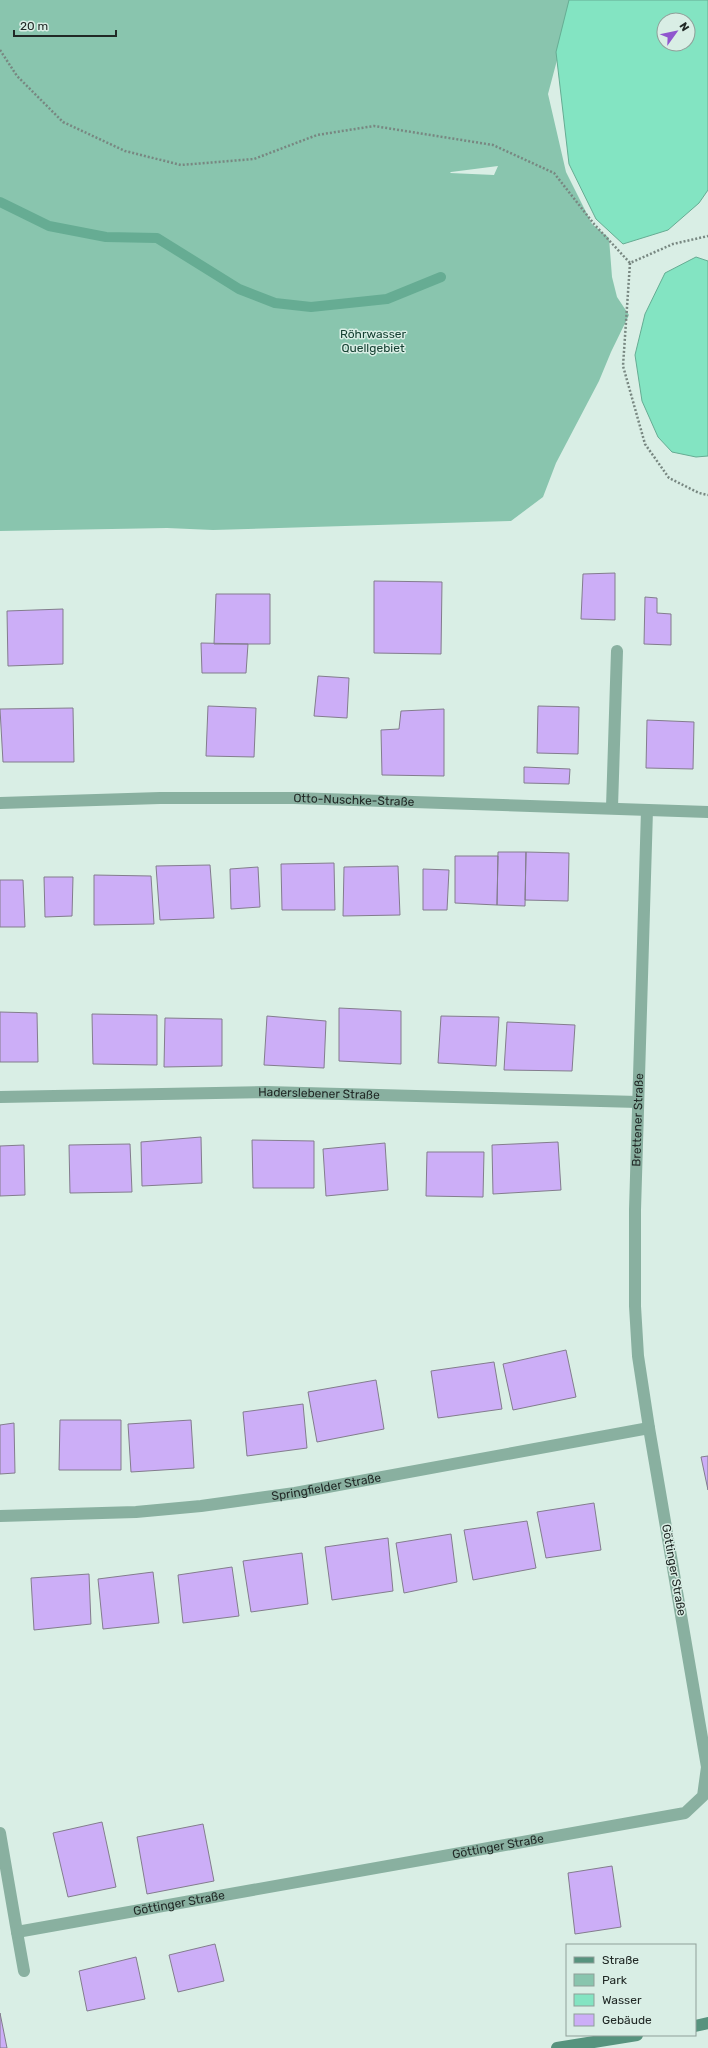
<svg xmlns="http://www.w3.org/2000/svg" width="708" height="2048" viewBox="0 0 708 2048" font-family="Rubik,sans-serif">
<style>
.green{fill:#89c5ae;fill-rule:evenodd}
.water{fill:#83e4c2;stroke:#66ac93;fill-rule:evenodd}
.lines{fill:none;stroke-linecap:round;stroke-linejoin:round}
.stream{stroke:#66ac93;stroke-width:10}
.building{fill:#ccaef7;stroke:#837d8d}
.path{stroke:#788781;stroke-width:2.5;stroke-dasharray:2 2;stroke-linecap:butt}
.lane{stroke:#89b0a0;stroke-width:12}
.street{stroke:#89b0a0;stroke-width:12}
.secondary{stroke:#57937e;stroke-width:12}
.labels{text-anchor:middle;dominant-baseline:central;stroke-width:3;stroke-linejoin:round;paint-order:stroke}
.park-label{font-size:12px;fill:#164133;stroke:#d9eee5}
.street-label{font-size:12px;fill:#212926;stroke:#d9eee5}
</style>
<rect width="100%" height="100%" fill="#d9eee5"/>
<path class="green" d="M0,0H573L548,94L566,172L592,224L609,238L612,277L617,297L629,315L611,352L599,381L556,463L543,497L511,521L213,530L167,528L0,531ZM498,166L494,175L450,173L451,172Z"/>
<path class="water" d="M569,0H708V190L699,203L668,230L623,244L596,219L569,164L556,52ZM664,20H688V44H664Z
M696,257L708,261V456L696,457L672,452L658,437L642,401L635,355L645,314L665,273Z"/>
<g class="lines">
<path class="stream" d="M0,202L49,226L106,237L157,238L239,289L275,303L311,307L387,299L441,277"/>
</g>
<path class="building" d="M615,573V620L581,619L583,574Z
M374,581L442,582L441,654L374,653Z
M216,594H270V644H214Z
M645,597L657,598V613L671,614V645L644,644Z
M63,609V664L8,666L7,611Z
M201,643L248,644L246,673H202Z
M318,676L349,678L347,718L314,716Z
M208,706L256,708L254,757L206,756Z
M538,706L579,707L578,754L537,753Z
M73,708L74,762H3L0,709Z
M444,709V776L382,775L381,730L399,729L401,711Z
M647,720L694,722L693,769L646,768Z
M524,767L570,769L569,784L524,783Z
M498,852H526L525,906L497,905Z
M526,852L569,853L568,901L525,900Z
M455,856H498L497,905L455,903Z
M334,863L335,910H282L281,864Z
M210,865L214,918L160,920L156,866Z
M398,866L400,915L343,916L344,867Z
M258,867L260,907L231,909L230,869Z
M423,869L449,870L447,910H423Z
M94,875L151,876L154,924L94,925Z
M44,877H73L72,916L45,917Z
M0,880H23L25,927H0Z
M339,1008L401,1011V1064L339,1061Z
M0,1012L37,1013L38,1062H0Z
M92,1014L157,1015V1065L93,1064Z
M267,1016L326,1021L324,1068L264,1065Z
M441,1016L499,1017L496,1066L438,1063Z
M165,1018L222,1019V1066L164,1067Z
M507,1022L575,1025L572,1071L504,1070Z
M201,1137L202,1183L142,1186L141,1142Z
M252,1140L314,1141V1188H253Z
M558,1142L561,1190L493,1194L492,1145Z
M385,1143L388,1190L326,1196L323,1149Z
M130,1144L132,1192L70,1193L69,1145Z
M24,1145L25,1195L0,1196V1146Z
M427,1152H484L483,1197L426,1196Z
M566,1350L576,1397L513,1410L503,1364Z
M494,1362L502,1409L438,1418L431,1371Z
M376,1380L384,1429L317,1442L308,1392Z
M303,1404L307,1448L247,1456L243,1412Z
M60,1420H121V1470H59Z
M191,1420L194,1468L131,1472L128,1424Z
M14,1423L15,1473L0,1474V1425Z
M708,1456V1490L701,1457Z
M594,1503L601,1550L546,1558L537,1512Z
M527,1521L536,1568L473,1580L464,1530Z
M451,1534L457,1582L404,1593L396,1543Z
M388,1538L393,1591L332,1600L325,1547Z
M302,1553L308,1604L251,1612L243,1561Z
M232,1567L239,1616L183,1623L178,1575Z
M153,1572L159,1623L103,1629L98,1579Z
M89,1574L91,1624L34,1630L31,1578Z
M102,1822L116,1887L68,1897L53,1833Z
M203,1824L214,1881L147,1894L137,1837Z
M612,1866L621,1927L575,1934L568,1873Z
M215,1944L224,1981L178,1992L169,1955Z
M136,1957L145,1999L87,2011L79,1971Z
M0,2013L7,2048H0Z"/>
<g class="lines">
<path class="path" d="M0,50L17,76L63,122L125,151L181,165L254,159L317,135L374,126L493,145L554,173L594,224L630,263L673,244L708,236
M630,263L623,366L645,444L669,478L699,493L708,495"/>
<path class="lane" d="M612,807L617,651
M17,1932L24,1971"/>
<g class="street">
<path id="s1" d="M0,803L160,798H294L708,812"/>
<path id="s2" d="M0,1097L266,1092L638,1102"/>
<path id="s3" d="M0,1516L136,1512L201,1506L295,1493L649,1428"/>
<path id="s4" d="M0,1833L17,1932L685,1813L703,1796L707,1767L649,1428L638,1356L635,1306V1210L647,810"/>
</g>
<path class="secondary" d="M695,2026L708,2023
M557,2048L637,2035"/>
</g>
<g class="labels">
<g class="park-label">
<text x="373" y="334">Röhrwasser<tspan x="373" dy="14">Quellgebiet</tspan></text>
</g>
<g class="street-label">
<text stroke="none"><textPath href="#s1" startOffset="354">Otto-Nuschke-Straße</textPath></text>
<text stroke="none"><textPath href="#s2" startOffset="319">Haderslebener Straße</textPath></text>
<text stroke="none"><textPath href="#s4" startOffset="1486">Brettener Straße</textPath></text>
<text stroke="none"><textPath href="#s3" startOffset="328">Springfielder Straße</textPath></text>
<text transform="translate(674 1570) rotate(80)">Göttinger Straße</text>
<text stroke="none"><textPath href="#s4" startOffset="589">Göttinger Straße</textPath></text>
<text stroke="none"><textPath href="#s4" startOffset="265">Göttinger Straße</textPath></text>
</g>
</g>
<rect x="566" y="1944" width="130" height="92" fill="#d9eee5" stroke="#8f9f99"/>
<rect x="574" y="1957" width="20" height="6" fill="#57937e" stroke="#8f9f99"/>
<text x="602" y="1964" font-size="12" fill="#212926">Straße</text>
<rect x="574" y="1974" width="20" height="12" fill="#89c5ae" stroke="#8f9f99"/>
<text x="602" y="1984" font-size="12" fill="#212926">Park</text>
<rect x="574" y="1994" width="20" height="12" fill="#83e4c2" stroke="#8f9f99"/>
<text x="602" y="2004" font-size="12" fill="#212926">Wasser</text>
<rect x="574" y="2014" width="20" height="12" fill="#ccaef7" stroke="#8f9f99"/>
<text x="602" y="2024" font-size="12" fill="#212926">Gebäude</text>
<g transform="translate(676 32) rotate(57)"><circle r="19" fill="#d9eee5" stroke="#8f9f99"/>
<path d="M0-3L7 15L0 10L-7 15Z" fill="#9056ce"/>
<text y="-6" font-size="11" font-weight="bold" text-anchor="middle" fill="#212926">N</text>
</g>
<path d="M14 30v6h102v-6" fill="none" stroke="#212926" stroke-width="2"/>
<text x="20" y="30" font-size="12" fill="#212926" stroke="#d9eee5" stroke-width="3" paint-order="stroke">20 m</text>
</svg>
